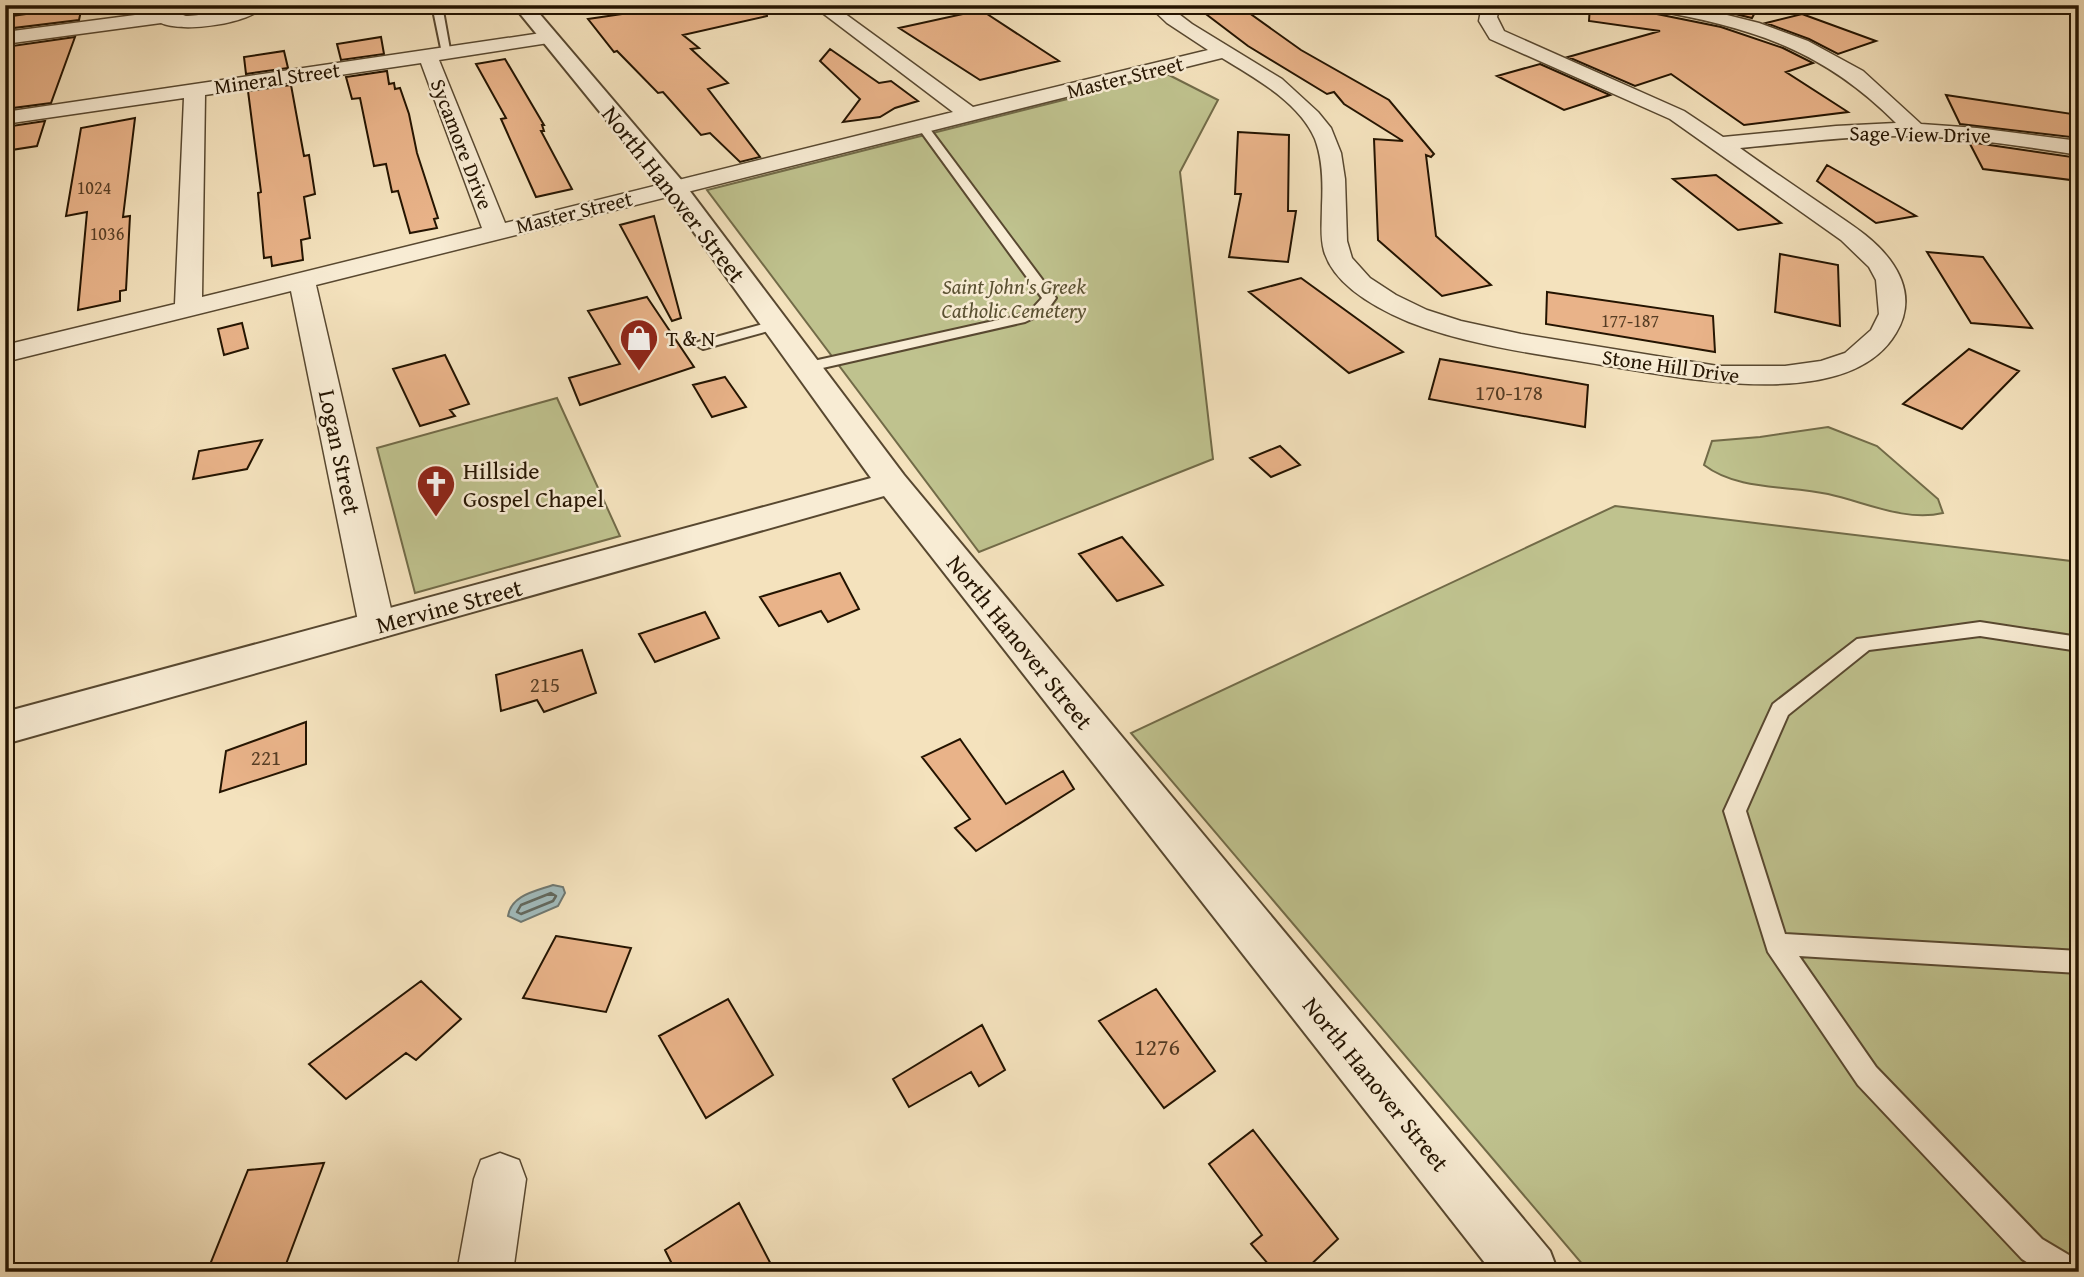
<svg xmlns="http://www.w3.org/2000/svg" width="2084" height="1277" viewBox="0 0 2084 1277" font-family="'Gentium Book Plus',serif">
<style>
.green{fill:#bfc28e;stroke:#726b48;stroke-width:2}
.water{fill:#a1bbbc;stroke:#6f7871;stroke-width:2}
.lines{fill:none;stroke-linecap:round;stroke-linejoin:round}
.shore-far1{stroke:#62685e;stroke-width:2}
.shore{stroke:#62685e;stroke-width:2.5}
.building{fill:#e9b389;stroke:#241401;stroke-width:2}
.service-casing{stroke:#584830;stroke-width:4}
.minor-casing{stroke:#584830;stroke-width:3}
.tertiary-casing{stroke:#584830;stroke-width:4}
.service{fill:#f8ecd4;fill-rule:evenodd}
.minor{fill:#f8ecd4;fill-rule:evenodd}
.tertiary{fill:#f8ecd4;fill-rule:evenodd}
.labels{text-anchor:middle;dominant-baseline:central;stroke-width:5;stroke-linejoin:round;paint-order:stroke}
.far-number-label{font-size:18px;fill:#553c23}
.far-street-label{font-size:21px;fill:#241401;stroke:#f8ecd4}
.far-park-label{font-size:21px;font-style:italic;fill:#5a5132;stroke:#f8ecd4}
.far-poi-label{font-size:21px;fill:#241401;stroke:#f8ecd4;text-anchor:start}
.number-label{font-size:21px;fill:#553c23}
.street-label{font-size:24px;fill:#241401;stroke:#f8ecd4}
.poi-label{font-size:24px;fill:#241401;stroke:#f8ecd4;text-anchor:start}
.near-number-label{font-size:24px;fill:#553c23}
</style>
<rect width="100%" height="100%" fill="#f4e2bd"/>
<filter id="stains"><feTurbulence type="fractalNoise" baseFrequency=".00286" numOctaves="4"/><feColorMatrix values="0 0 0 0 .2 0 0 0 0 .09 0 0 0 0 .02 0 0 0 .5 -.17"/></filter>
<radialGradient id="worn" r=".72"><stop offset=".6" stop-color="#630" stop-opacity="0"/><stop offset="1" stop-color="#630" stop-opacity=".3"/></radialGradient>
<path class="green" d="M1167,74L1218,100L1180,172L1213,459L979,552L707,190Z
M557,398L620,536L415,593L377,448Z
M1828,427L1877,446L1938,499L1943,513C1905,522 1865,502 1828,494C1788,485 1738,491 1704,465L1712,441L1760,437Z
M1615,506L2079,562V1272H1589L1131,733Z"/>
<path class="water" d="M553,885L563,887L565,893L558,906L521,922L508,916C511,895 536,891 553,885Z"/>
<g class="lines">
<path class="shore-far1" d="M547,895H554"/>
<path class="shore" d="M551,893L556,896L553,901L521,914L517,912L521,905Z"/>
</g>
<path class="building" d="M635,5H766L767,16L683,35L699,48L691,49L728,83L708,89L760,157L740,162L710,133L701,135L663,92L658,93L617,51L614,52L588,19L642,11Z
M1194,5H1238L1301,50L1389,100L1434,154L1431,157L1426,155L1436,236L1491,285L1442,296L1378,240L1374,139L1403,141L1344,104L1334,92L1327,94L1248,46Z
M1590,5H1640L1652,13L1721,27L1783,48L1813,63L1786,72L1848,112L1744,125L1671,74L1635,86L1568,57L1660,31L1589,21Z
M1698,5H1759L1752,18Z
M82,6L79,20L5,29V17Z
M981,10L1059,61L980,80L899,28Z
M1802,14L1876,41L1838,54L1809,39L1766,23Z
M75,37L51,103L5,109V47Z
M381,37L384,54L341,60L337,44Z
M830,49L879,83L891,81L918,101L895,108L880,117L843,122L860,99L820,61Z
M284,51L288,68L246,74L244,57Z
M505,59L544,125H542L544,131H541L572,189L536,197L501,119L506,118L476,64Z
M1540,64L1610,95L1564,110L1497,76Z
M387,71L389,84L394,83L395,89L400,88L409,114L417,153L438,218L434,219L437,228L410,233L398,191L392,192L386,164L374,166L360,98L352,99L346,77Z
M291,85L304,156L309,155L315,194L304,197L310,238L301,240L303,260L272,266L271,257L264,258L258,193L261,192L248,91Z
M1946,95L2079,115V138L1960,124Z
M135,118L123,217L130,216L126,290L120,291V301L78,310L87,212L66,216L81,128Z
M45,121L37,146L5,151V127Z
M1238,132L1289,135L1288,211H1296L1288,262L1229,257L1241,194H1235Z
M1969,142L2079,158V181L1983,169Z
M1827,165L1916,216L1876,223L1817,181Z
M1716,175L1781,223L1738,230L1673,179Z
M654,216L681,318L672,321L620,225Z
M1927,252L1983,257L2032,328L1971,323Z
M1780,254L1838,265L1840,326L1775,312Z
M1301,278L1403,352L1349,373L1249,292Z
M1547,292L1713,316L1715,352L1546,324Z
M647,297L694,367L580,405L569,378L620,364L588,311Z
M242,323L248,348L224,355L218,329Z
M1969,349L2019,371L1962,429L1903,404Z
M445,355L469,404L450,410L455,416L420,426L393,369Z
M1440,359L1588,385L1585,427L1429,399Z
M725,377L746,407L712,417L693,385Z
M262,440L247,469L193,479L199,451Z
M1280,446L1300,465L1271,477L1250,458Z
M1122,537L1163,585L1117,601L1079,554Z
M840,573L859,609L828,622L821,611L779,626L760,597Z
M705,612L719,638L655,662L639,634Z
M582,650L596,693L544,712L537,700L501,711L496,675Z
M306,722V764L220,792L226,751Z
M960,739L1006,804L1063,771L1074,789L976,851L955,828L970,819L922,757Z
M556,936L631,948L606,1012L523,998Z
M421,981L461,1019L416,1060L406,1053L346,1099L309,1064Z
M1156,989L1215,1071L1164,1108L1099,1021Z
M728,999L773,1075L706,1118L659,1036Z
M982,1025L1005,1070L979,1086L971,1072L909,1107L893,1079Z
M1253,1130L1338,1239L1303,1272H1275L1251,1244L1262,1235L1209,1164Z
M324,1163L283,1272H207L248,1170Z
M739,1203L775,1272H676L665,1250Z"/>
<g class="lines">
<g class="service-casing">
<path id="service" d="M432,5H442L451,55L442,53Z
M919,125H927L1056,298L1046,312L1025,322L805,372L800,370L797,367L800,364L1016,316L1032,309L1042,298L919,129Z
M774,321L779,322L781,325L779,328L703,349L696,345L698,342Z
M1980,622L2079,637V651L1980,636L1869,650L1788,715L1746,811L1785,934L2079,951V973L1799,956L1876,1067L2042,1239L2079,1261V1272H2042L2022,1259L1858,1085L1768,952L1724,811L1773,704L1857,639Z"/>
</g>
<g class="minor-casing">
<path id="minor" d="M178,5H205L202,9L183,16H188C215,14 239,5 266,5C250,24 182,33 161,23L5,44V32L158,12Z
M812,5H833L973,107L1208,50L1167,23L1148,5H1167L1192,24L1282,79L1318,112L1331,128L1341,153L1345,179L1347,241L1352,258L1370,278L1396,295L1427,310L1461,321L1521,334L1718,366H1785L1821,361L1845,353L1871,330L1879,314L1876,280L1869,267L1841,240L1670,119L1490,39L1479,21L1482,5H1500L1497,17L1504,31L1684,111L1723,137L1836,126L1896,123C1824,50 1751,27 1652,10L1643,5H1685L1703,9L1759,23L1808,41L1863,71L1921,124L1977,128L2079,141V155C2020,146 1961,136 1902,136C1848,136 1794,143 1740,148C1768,168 1796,187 1824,206C1847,222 1873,237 1890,260C1907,283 1911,308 1896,333C1848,415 1679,377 1602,365C1538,354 1470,346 1409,322C1378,309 1334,286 1324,251C1320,237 1322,221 1322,206C1323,184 1323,160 1315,139C1299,102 1255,78 1222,58L316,285L395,626L390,635L377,639L364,635L359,626L291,291L5,362V345L175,304L184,98L5,124V112L548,32L555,34L557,38L555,42L439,60L505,223L953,112ZM421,63L482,228L202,297L205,95Z
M500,1153L519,1160L526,1179L513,1272H457L474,1179L481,1160Z"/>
</g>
<g class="tertiary-casing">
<path id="tertiary" d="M513,5H532L683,182L904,475L1550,1251L1558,1272H1492L884,496L5,744V712L871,478L665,192Z"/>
</g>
<use href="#service" class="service"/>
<use href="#minor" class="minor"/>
<use href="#tertiary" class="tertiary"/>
</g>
<defs>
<g id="shop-pin" transform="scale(2.0125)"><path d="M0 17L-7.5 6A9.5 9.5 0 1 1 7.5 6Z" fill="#8f2418" stroke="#f8ecd4"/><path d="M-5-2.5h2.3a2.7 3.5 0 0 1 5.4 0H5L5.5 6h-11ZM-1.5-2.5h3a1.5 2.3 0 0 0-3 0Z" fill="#fff"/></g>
<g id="church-pin" transform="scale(2.0125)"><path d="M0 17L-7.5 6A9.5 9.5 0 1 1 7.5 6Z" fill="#8f2418" stroke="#f8ecd4"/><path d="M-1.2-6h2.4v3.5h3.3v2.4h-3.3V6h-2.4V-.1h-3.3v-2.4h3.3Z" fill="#fff"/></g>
</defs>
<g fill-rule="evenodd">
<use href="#shop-pin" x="639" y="338"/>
<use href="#church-pin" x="436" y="484"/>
</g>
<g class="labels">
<g class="far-number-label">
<text x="94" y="187">1024</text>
<text x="107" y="233">1036</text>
<text x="1630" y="320">177-187</text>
</g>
<g class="far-street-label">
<text transform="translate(1125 77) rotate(-14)">Master Street</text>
<text transform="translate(277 78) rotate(-8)">Mineral Street</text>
<text transform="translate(1920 134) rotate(1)">Sage View Drive</text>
<text transform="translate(462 144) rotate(69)">Sycamore Drive</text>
<text transform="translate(574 212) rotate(-14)">Master Street</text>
<text transform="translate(1671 366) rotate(8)">Stone Hill Drive</text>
</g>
<g class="far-park-label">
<text x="1014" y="286">Saint John's Greek<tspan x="1014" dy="24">Catholic Cemetery</tspan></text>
</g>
<g class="far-poi-label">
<text x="666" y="338">T &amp; N</text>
</g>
<g class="number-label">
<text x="1509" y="392">170-178</text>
<text x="545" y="684">215</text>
<text x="266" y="757">221</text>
</g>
<g class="street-label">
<text transform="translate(674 194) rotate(52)">North Hanover Street</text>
<text transform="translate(340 452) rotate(78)">Logan Street</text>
<text transform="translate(449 606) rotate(-15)">Mervine Street</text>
<text transform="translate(1020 642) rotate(51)">North Hanover Street</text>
<text transform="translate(1376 1084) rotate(51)">North Hanover Street</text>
</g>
<g class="poi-label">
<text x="463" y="470">Hillside<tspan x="463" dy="28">Gospel Chapel</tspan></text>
</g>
<g class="near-number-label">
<text x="1157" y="1046">1276</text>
</g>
</g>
<rect width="2084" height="1277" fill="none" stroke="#f4e2bd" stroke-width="28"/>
<rect x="7" y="7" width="2070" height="1263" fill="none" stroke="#241401" stroke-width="3.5"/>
<rect x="14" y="14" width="2056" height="1249" fill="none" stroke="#241401" stroke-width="2"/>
<rect width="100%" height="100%" filter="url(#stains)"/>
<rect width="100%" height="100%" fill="url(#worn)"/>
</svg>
